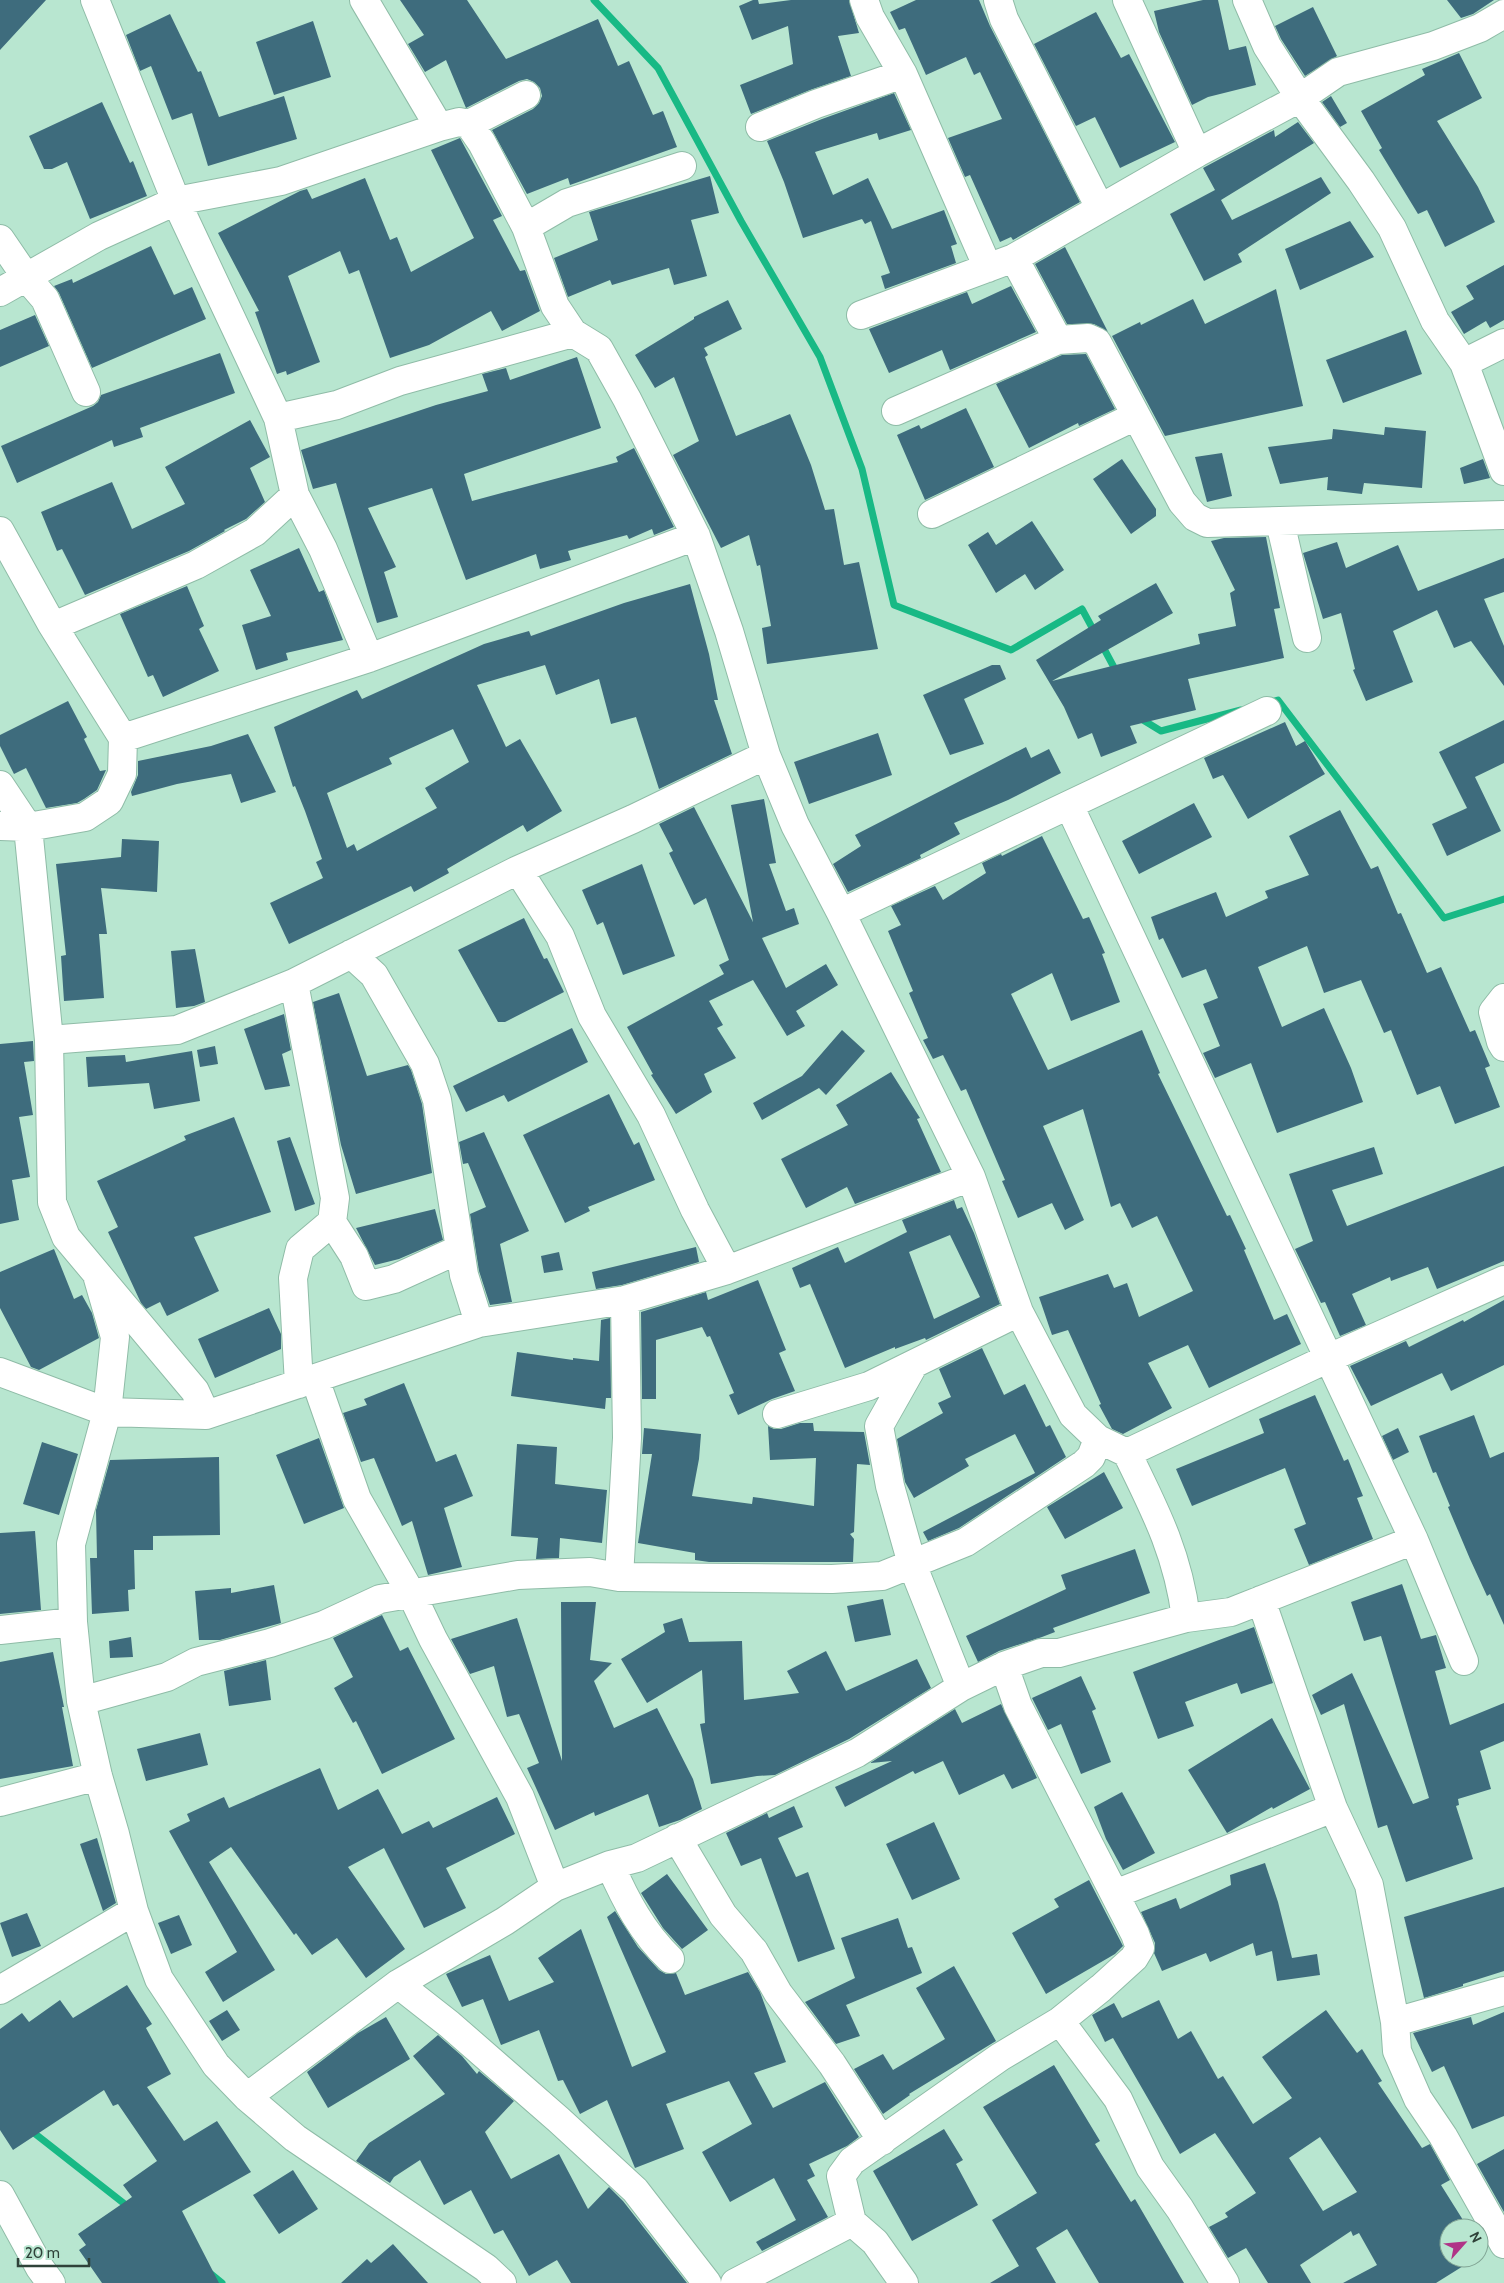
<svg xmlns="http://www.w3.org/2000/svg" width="1504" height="2283" viewBox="0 0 1504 2283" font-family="Cabin,sans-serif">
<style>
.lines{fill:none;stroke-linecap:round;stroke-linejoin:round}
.stream{stroke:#18b985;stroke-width:7}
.building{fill:#3e6c7d;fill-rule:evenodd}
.minor-casing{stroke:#8fbca7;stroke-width:30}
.minor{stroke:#fff;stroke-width:28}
</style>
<rect width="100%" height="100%" fill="#b8e6d0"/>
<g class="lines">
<path class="stream" d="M594,0L658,68L741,221L820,357L862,469L894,605L1011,650L1082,609L1095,633
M1102,645L1117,673
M1268,703L1278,700L1444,918L1504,899
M1141,717L1143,720L1161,731L1241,710
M29,2129L131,2209
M211,2274L222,2283"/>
</g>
<path class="building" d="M0,0H46L0,50Z
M400,0H467L506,59L598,19L618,66L629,61L653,115L663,111L677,147L570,185L568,178L527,194L492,130L533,109L539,103L542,96L540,88L534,82L527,79L519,81L466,108L446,60L425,72L408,44L424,35Z
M753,0H758L759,4L791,0H849L859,33L838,36L851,76L810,90L751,114L740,85L793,64L788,26L752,40L739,6Z
M916,0H979L990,26L1080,202L1013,240L1011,237L1000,242L970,175L965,177L948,138L1002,119L980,72L974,75L966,57L926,75L905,28L899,30L890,12Z
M1203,0H1218L1229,50L1246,46L1256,85L1208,97L1192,105L1159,32L1154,11Z
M1447,0H1494L1473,14L1461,18Z
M1313,7L1337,56L1305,76L1281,39L1275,26Z
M1096,12L1121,58L1129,54L1175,142L1120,168L1095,117L1076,126L1034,44Z
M170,14L198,72L201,71L219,117L284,96L297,139L208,166L192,113L172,120L151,66L140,71L126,35Z
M313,21L331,77L274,95L256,42Z
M1459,53L1482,98L1437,121L1478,187L1495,222L1445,247L1427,210L1418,214L1379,150L1382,148L1361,111L1425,75L1422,69Z
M894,93L911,130L879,140L877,133L815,152L833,195L868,178L892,229L944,210L957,244L951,246L956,263L885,289L881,276L890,273L871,221L865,224L862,219L803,238L784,182L767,141L822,119Z
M1331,96L1347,123L1340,127L1322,102Z
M102,102L130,163L133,161L147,196L90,219L67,162L52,169H44L29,136Z
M1298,122L1314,143L1221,200L1232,220L1321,177L1331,193L1238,254L1242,262L1204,281L1170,214L1215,190L1203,168L1274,130L1275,137Z
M460,138L502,216L493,220L520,271L525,270L540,311L502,331L491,311L429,345L390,358L359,270L349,274L340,251L288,276L320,362L287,375L286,371L277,374L255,312L259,311L218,233L300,191L307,189L312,199L365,178L390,240L397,237L411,272L474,238L431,150Z
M710,176L719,213L691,220L707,276L674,285L669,268L612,285L610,280L568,297L554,258L598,240L589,212Z
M1350,221L1374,257L1300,290L1285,249Z
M151,246L174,295L192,287L206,319L92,368L59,293L54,286L72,279L73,283Z
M1065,247L1108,332L1094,324H1067L1035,264Z
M1504,265V320L1490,328L1486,321L1464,334L1451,312L1474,299L1466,286Z
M1011,286L1036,332L950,370L942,350L889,373L869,329L967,292L972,304Z
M1276,289L1303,406L1165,436L1112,336L1140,322L1141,325L1193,299L1205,324Z
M728,300L742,329L704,348L708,355L705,357L736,436L790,414L811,465L825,510L834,509L844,565L859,562L878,649L767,664L762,628L771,626L760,565L757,566L749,535L721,548L673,455L699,441L674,377L655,388L635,355L694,319V317Z
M35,315L49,346L0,367V330Z
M1406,330L1422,374L1343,403L1326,360Z
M220,353L235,393L140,428L143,437L114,447L112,440L17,483L1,446L93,406L98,402L101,395Z
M1086,354L1115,409L1079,426L1078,423L1029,448L996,384L1062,355Z
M577,357L601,428L464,474L472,501L618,462L616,457L634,448L674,527L654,535L652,529L629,539L627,535L568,551L571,560L540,569L536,554L466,580L432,488L368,508L396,567L384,572L398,617L377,623L336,483L313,489L301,450L436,405L488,391L482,374L506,368L510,380Z
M966,408L994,467L925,500L897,435L919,425L921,429Z
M250,420L270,457L250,468L265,502L246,519L224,530L225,531L189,551L85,595L62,549L57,551L41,512L112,482L132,529L185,504L165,467Z
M1385,427L1426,431L1422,488L1364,483L1362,494L1327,490L1328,477L1280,484L1268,447L1332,439L1333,429L1384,435Z
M1222,453L1232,496L1207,502L1195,457Z
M1122,459L1156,509V516L1131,534L1093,479Z
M1483,459L1490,478L1464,484L1460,468Z
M1032,521L1064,570L1035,590L1025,574L996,593L968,545L988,532L996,545Z
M1266,537L1280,608L1274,609L1284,658L1188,679L1196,710L1130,726L1137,743L1101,757L1092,733L1078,739L1064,707L1036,660L1101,620L1098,616L1156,583L1173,613L1052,681L1200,644L1198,634L1236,626L1230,593L1235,590L1211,541L1224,538Z
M1337,542L1346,568L1398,545L1418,591L1504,558V592L1484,599L1504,646V686L1471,641L1454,648L1437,610L1393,631L1413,682L1366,701L1353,670L1355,669L1341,613L1323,619L1303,553Z
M299,548L319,592L324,590L343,640L286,653L288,660L256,670L242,625L271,616L250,570Z
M690,584L709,654L718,700H714L732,754L659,789L636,717L611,724L599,679L556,695L545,665L477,685L506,747L520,739L562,811L527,832L523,825L447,869L449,873L414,892L411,886L289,944L270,903L323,878L316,862L322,859L305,811L295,786L293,787L274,727L357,690L362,699L484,644L529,631L531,636L624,603ZM453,729L469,762L425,788L437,808L357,851L354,844L347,848L327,793L392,764L389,758Z
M187,586L204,626L199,629L219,671L163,697L153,675L148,677L120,614Z
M992,665H1000L1006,679L964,699L984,744L950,755L923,695Z
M68,701L87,737L84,739L100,771L106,770L97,790L84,799L77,803L46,808L26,768L14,774L0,746V735Z
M1504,720V763L1475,777L1501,831L1447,856L1432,824L1467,808L1439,752Z
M1285,722L1296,746L1305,741L1325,774L1248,819L1223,775L1213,779L1204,758Z
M878,733L892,775L809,804L794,762Z
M248,734L276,792L241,803L231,774L177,784L132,796L131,792L138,775V761L211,746Z
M1026,747L1031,758L1049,749L1061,773L1008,800L954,823L960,834L920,855L921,858L848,892L833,864L861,846L855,835Z
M764,799L776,863L769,864L786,911L794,908L799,924L762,938L786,988L826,964L838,985L796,1011L805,1026L787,1036L753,980L709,1001L723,1025L717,1028L736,1058L704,1074L712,1092L676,1114L651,1075L653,1074L627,1027L724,974L719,965L729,960L706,898L694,905L669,853L673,851L659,824L694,807L753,922L731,805Z
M1194,803L1212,837L1139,874L1122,841Z
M1340,810L1371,869L1378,866L1398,914L1401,913L1427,973L1441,967L1470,1032L1475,1030L1490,1066L1485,1068L1500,1107L1455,1124L1440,1086L1417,1095L1391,1030L1384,1033L1361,980L1324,993L1307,946L1258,967L1282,1027L1324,1008L1351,1068L1363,1102L1277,1133L1251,1063L1215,1078L1203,1053L1220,1046L1203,1004L1218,998L1206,969L1182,978L1163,938L1159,940L1151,917L1216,892L1226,917L1268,898L1265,891L1309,875L1289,836Z
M1042,836L1083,919L1089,917L1105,953L1102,954L1120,1002L1071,1021L1052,973L1011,994L1048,1070L1142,1030L1160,1073L1158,1074L1227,1216L1230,1215L1246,1249L1244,1250L1274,1320L1287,1314L1301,1344L1209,1388L1188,1345L1148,1363L1172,1408L1123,1434L1112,1429L1099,1405L1101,1404L1068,1330L1052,1335L1039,1297L1108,1274L1114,1288L1127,1283L1139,1317L1193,1291L1157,1216L1132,1228L1120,1203L1111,1207L1083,1109L1043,1126L1084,1220L1065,1230L1052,1203L1018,1218L1002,1181L1005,1180L966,1089L961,1091L943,1055L933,1059L923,1040L928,1038L909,993L913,991L888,931L901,925L891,906L935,886L943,900L986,873L982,863L1001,854L1002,856Z
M122,839L159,841L157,892L101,888L107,934H99L104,998L64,1001L61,956L66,955L56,864L121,857Z
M642,864L675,956L623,975L603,922L597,925L582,890Z
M524,918L544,959L547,958L564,992L505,1022H498L458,950Z
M195,949L205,1002L194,1006L176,1008L171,951Z
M339,993L367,1076L408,1065L411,1070L422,1104L432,1173L356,1194L341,1145L313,1002Z
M284,1014L291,1050L282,1054L290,1086L265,1090L244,1029Z
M572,1028L588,1062L508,1102L504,1095L466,1112L453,1086Z
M842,1030L865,1051L826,1095L819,1088L762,1120L753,1103L802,1076Z
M33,1041L34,1061L24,1062L33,1115L19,1117L30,1177L12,1180L19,1220L0,1224V1044Z
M215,1046L218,1064L200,1067L197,1050Z
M192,1051L200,1101L154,1109L149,1083L88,1087L86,1057L125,1055L126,1062Z
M891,1072L920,1118L917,1119L941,1172L855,1204L847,1187L806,1208L781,1159L848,1125L836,1105Z
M609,1094L634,1145L639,1142L655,1180L588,1207L590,1211L565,1223L523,1135Z
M234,1117L271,1212L194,1237L219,1291L167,1316L160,1302L146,1309L141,1303L108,1232L118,1227L97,1181L186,1140L184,1136Z
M484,1132L529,1231L500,1244L512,1302L490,1305L479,1271L470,1214L486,1207L468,1163L463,1164L459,1142Z
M290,1137L315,1204L295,1211L277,1141Z
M1374,1147L1383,1174L1332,1190L1347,1226L1504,1166V1261L1437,1289L1428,1267L1391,1281L1390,1277L1352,1294L1366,1325L1340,1336L1325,1302L1321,1303L1295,1249L1313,1241L1289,1174Z
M954,1200L957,1209L962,1207L974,1233L1000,1304L926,1340L925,1338L895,1349V1347L845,1368L810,1284L800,1288L792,1268L838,1247L845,1263L907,1232L902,1220ZM950,1235L980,1297L934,1319L909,1252Z
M435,1209L443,1240L399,1259L375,1265L356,1228Z
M696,1247L699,1262L622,1285L596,1289L592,1272Z
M54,1249L74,1299L82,1295L92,1313L99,1338L39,1370L31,1367L0,1308V1272Z
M559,1252L563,1270L544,1273L541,1256Z
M758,1280L786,1350L779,1353L795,1391L772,1399L738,1415L729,1395L734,1393L710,1336L707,1337L702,1327L656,1340V1399H642L641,1312L706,1292L708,1300Z
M1504,1300V1365L1451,1391L1442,1373L1371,1406L1350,1366L1406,1341L1409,1347L1463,1320L1464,1322Z
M269,1308L281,1334V1349L215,1378L198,1339Z
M610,1318L611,1398H606L605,1409L511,1396L517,1352L573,1360V1358L599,1361L601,1320Z
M982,1348L1004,1395L1025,1384L1046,1427L1050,1425L1066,1457L959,1528L928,1541L923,1532L1035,1473L1015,1434L965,1459L969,1466L914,1498L905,1482L897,1439L943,1413L938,1403L951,1397L939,1369Z
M404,1383L436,1462L456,1454L473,1496L444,1508L462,1567L428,1575L412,1521L402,1526L374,1458L361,1462L343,1413L367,1405L364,1399Z
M1315,1395L1344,1461L1348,1459L1363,1496L1357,1498L1373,1539L1309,1565L1294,1529L1306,1524L1285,1468L1192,1506L1176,1469L1264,1433L1259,1419Z
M1474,1415L1490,1458L1504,1452V1625L1490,1594L1487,1596L1470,1559L1448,1507L1450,1506L1436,1472L1433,1473L1419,1436Z
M800,1423H813L814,1431L864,1432L870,1465L857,1464L854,1532L850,1534L854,1539L853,1562H709L695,1560V1553L638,1543L652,1454H642L644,1428L701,1434L699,1459L692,1496L752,1504L753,1497L814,1506L816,1458L770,1460L768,1426L774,1429H781Z
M1398,1428L1409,1452L1393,1460L1382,1436Z
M319,1438L344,1508L304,1524L276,1455Z
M42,1442L78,1454L59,1515L23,1504Z
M517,1444L557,1447L555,1484L607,1490L602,1543L560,1538L559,1558L536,1559L538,1538L511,1536Z
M219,1457L220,1535L153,1536V1550H134L135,1589L128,1590L129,1611L92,1614L90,1558H97L96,1510L110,1460Z
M1104,1472L1123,1508L1065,1539L1047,1507Z
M35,1531L41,1610L0,1614V1533Z
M1135,1549L1150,1593L1053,1628L1055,1632L1042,1637L999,1651L978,1662L966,1636L1066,1589L1061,1575Z
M1402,1584L1421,1639L1436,1635L1446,1668L1435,1671L1450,1725L1504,1703V1741L1480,1751L1491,1789L1458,1799L1459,1805L1456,1806L1473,1859L1406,1882L1387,1825L1378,1828L1344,1704L1321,1715L1312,1695L1352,1673L1413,1804L1429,1798L1381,1636L1364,1641L1351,1602Z
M274,1585L281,1623L220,1640H199L195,1591L231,1588V1593Z
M883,1599L891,1635L855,1642L847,1606Z
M561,1602H596L590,1660L612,1663L594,1681L614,1728L657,1708L693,1779L702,1809L680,1820L659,1827L648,1794L595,1816L594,1812L555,1830L527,1768L539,1763L519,1714L507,1717L494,1666L470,1674L451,1639L517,1618L562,1761Z
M382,1615L400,1651L408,1647L455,1739L382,1774L356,1721L353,1723L334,1688L353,1677L333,1638Z
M682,1618L689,1642L742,1641L744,1700L799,1693L787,1671L826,1651L846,1691L917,1659L931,1688L849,1739L775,1775L757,1776L711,1784L700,1724L705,1723L702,1670L647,1703L621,1659L665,1632L663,1624Z
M1254,1627L1273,1683L1241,1694L1237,1683L1185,1702L1194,1726L1158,1739L1133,1672Z
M131,1637L133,1657L110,1658L109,1641Z
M53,1652L64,1707H62L73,1766L0,1779V1662Z
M266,1660L271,1700L229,1706L224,1671Z
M1081,1676L1096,1709L1092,1711L1111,1762L1081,1774L1061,1724L1048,1730L1032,1698Z
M1001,1704L1037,1778L1012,1789L1004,1774L959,1795L943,1761L915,1774L913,1771L845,1807L835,1787L892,1761L870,1763L955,1709L962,1723Z
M1272,1718L1310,1789L1273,1809L1272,1807L1227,1833L1188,1770Z
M200,1733L208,1765L146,1781L137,1749Z
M320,1768L338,1810L378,1789L402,1834L429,1821L433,1828L497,1797L515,1834L446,1868L466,1908L424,1928L384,1848L348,1867L405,1949L366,1978L337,1938L312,1955L296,1933L294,1935L231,1847L209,1862L275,1970L223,2002L205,1972L237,1952L169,1831L190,1821L187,1814L224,1797L229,1808Z
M1122,1792L1155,1853L1123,1870L1106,1839L1094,1807Z
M794,1806L803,1827L778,1838L796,1877L808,1872L835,1949L798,1962L761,1858L741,1866L726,1833L767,1813L769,1818Z
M934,1822L960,1879L912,1900L886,1844Z
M97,1838L116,1903L103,1911L80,1844Z
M1265,1863L1278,1902L1292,1958L1317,1954L1320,1975L1277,1981L1272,1951L1256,1956L1253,1943L1210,1962L1206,1953L1162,1971L1154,1953L1155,1943L1141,1912L1176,1898L1180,1909L1231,1885L1230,1875Z
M667,1874L708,1930L682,1949L663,1928L641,1893Z
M1089,1880L1123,1946L1115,1954L1046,1994L1012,1933L1059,1907L1054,1899Z
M1504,1887V1971L1463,1984V1986L1424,1998L1404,1917Z
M615,1911L638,1947L659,1970L666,1974L676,1973L685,1995L748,1972L760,1992L786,2062L754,2073L773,2108L825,2082L859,2137L847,2146L809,2164L815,2176L807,2180L828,2217L762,2251L756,2242L796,2220L774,2178L730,2202L702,2152L752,2124L729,2081L666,2104L684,2149L635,2168L607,2100L580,2114L563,2080L558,2081L539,2030L501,2045L483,1999L462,2007L446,1974L490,1955L509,2001L554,1982L538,1958L581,1929L632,2067L666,2052L607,1917Z
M27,1913L41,1946L12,1957L0,1923Z
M179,1915L192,1945L171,1954L158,1923Z
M898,1918L908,1948L912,1947L922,1973L846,2005L860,2036L836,2044L805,2002L855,1978L841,1938Z
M954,1966L996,2041L909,2094L910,2095L883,2114L854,2069L883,2054L893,2070L945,2039L916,1988Z
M127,1985L152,2024L146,2028L171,2074L147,2087L184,2141L217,2121L251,2172L182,2211L219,2283H102L79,2250L86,2245L78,2234L132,2197L123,2185L157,2161L118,2104L113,2106L104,2090L13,2150L0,2130V2029L22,2013L29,2022L60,2000L73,2018Z
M1159,2000L1178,2039L1191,2031L1218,2079L1223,2076L1253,2124L1292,2098L1262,2057L1326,2010L1357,2053L1362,2049L1382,2081L1378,2083L1422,2148L1430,2144L1450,2180L1441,2185L1468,2228H1449V2258H1476L1436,2283H1343L1377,2265L1359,2233L1353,2236L1351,2231L1300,2265L1311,2283H1268L1246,2248L1228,2258L1209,2227L1228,2217L1225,2213L1256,2193L1215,2133L1180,2154L1113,2038L1105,2042L1092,2015L1114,2003L1122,2018ZM1320,2137L1357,2192L1323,2211L1289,2158Z
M227,2010L240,2030L222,2041L209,2021Z
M1504,2012V2116L1472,2129L1444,2066L1432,2072L1413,2033L1471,2017L1473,2025Z
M386,2017L410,2059L328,2108L307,2072L358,2033Z
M438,2035L462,2056L477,2074L479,2071L514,2101L485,2132L511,2179L559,2154L588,2209L609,2187L623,2201L687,2283H571L557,2260L529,2276L503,2230L494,2234L471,2190L444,2205L420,2160L394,2177L390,2183L356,2161L369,2143L445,2094L413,2056Z
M1054,2065L1100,2141L1095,2144L1131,2202L1135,2199L1184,2283H1099L1067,2229L1036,2248L1056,2283H990L1019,2266L992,2220L1037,2193L983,2107Z
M944,2129L963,2160L956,2164L978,2205L912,2241L873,2171Z
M1504,2149V2212L1477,2164Z
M293,2170L318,2209L279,2234L253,2195Z
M393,2244L428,2283H341L367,2259L371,2263Z"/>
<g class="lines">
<g class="minor-casing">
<path id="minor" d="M95,0L176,201L278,418L295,495L323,549L369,658
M364,0L439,127
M864,0L870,17L903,74L988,268
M998,0L1004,19L1100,208
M1127,0L1197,153
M1247,0L1267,46L1300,98L1361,181L1392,228L1435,321L1464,363L1504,471
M469,124L526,95
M760,127L816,104L903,74
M526,227L567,203L682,166
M0,239L26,277L45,299L86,392
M1014,258L1058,340L1088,338L1097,342L1182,502L1195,517L1207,523L1504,515
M0,292L99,236L176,201L281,181L439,127L459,122L469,124L482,143L526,227L555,306L573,333L599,349L627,399L696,536L729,631L766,755L795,825L841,913L971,1177
M861,315L1014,258L1197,153L1300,98L1338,72L1433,46L1480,28L1504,14
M1464,363L1504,343
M896,411L1058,340
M278,418L337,405L400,381L573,333
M932,514L1136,416
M1280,522L1307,638
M0,531L51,623L123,738L122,774L109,801L85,817L28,827L0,826
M51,623L58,624L196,565L255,532L295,495
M123,738L369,658L696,536
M0,785L28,827L49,1040L52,1202L66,1237L195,1391L206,1415
M1069,805L1414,1540L1464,1661
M518,870L560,936L592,1016L651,1115L695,1210L727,1270
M841,913L1267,711
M351,954L374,975L425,1064L437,1100L464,1275L479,1323
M294,983L335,1198L332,1222L300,1249L293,1278L299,1384
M1504,998L1493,1012L1501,1042L1504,1047
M49,1040L177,1030L294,983L518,870L633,819L766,755
M332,1222L354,1256L366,1286L394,1279L460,1249
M97,1275L115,1337L107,1412L71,1544L73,1622L81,1701L98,1776L115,1834L134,1911L159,1979L216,2065L247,2097L295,2138L486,2268L502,2283
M914,1364L879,1426L890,1486L912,1564L961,1687
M0,1372L107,1412L206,1415L479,1323L625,1300L727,1270L971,1177L1019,1312L1073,1415L1098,1439L1127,1453L1329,1358L1504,1280
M315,1379L357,1499L412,1595L433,1639L520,1797L555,1887
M777,1414L869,1386L1019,1312
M1127,1453C1155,1510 1178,1554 1186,1618
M619,1577L627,1438L625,1300
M1261,1600L1333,1808L1369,1885L1395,2022L1397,2051L1418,2099L1443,2136L1504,2244
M0,1630L73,1622
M81,1701L167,1677L196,1662L270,1643L324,1625L380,1599L518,1575L590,1572L619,1577L832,1579L882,1576L966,1542L1084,1464L1091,1457L1098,1439
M0,1802L98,1776
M677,1838L723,1915L754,1951L778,1993L832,2064L882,2141
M610,1865C626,1901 642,1932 670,1959
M1115,1894L1333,1808
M398,1984L449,2024L559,2120L635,2190L707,2283
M0,1990L134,1911
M1060,2021L1118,2099L1150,2167L1180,2209L1225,2283
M1395,2022L1504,1991
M247,2097L398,1984L505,1921L555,1887L610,1865L637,1858L857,1753L961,1687L1004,1666L1041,1653H1059L1186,1618L1231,1612L1414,1540
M0,2195L40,2268L51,2283
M735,2283L852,2222
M904,2283L875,2242L852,2222L841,2176L852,2161L1000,2057L1060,2021L1101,1988L1134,1958L1140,1948L1135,1934L1018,1706L1004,1666"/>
</g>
<use href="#minor" class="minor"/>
</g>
<g transform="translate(1464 2243) rotate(63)"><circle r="24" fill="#b8e6d0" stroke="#81a494"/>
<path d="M0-4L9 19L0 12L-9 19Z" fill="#b03487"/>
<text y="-8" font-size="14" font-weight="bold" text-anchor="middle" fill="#2f4239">N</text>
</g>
<path d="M18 2258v8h71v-8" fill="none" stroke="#2f4239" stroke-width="2.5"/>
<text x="25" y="2258" font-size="15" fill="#2f4239" stroke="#b8e6d0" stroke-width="4" paint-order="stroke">20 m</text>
</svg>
